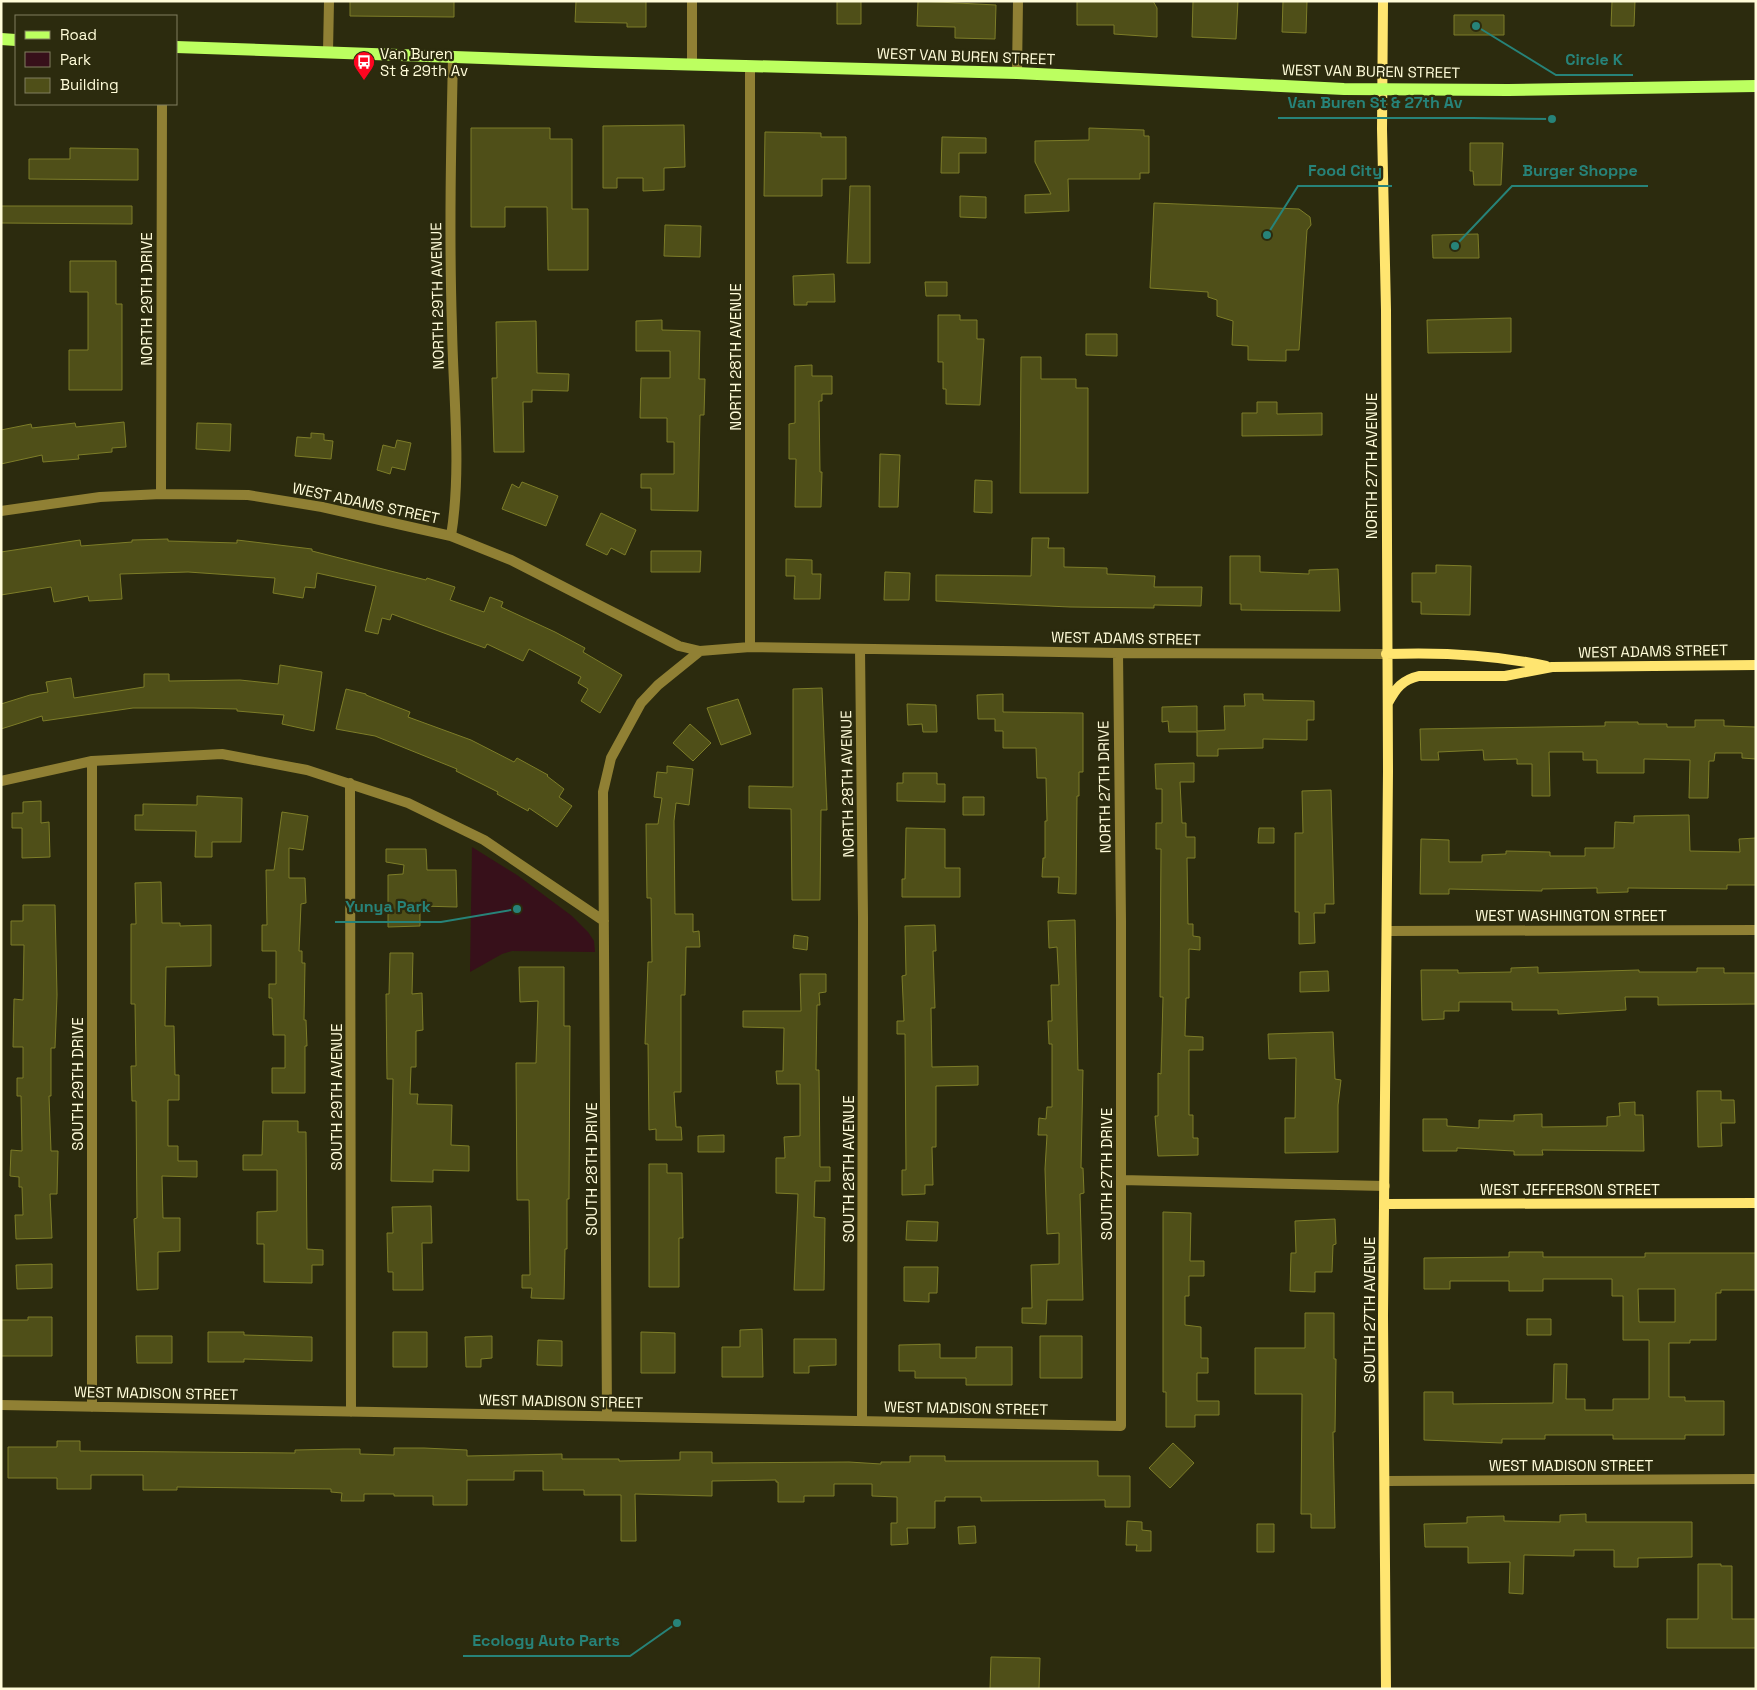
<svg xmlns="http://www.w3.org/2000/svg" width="1757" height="1690" viewBox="0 0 1757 1690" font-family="'Space Grotesk',sans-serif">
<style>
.green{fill:#37101a}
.building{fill:#4f4f18;stroke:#7d7d28;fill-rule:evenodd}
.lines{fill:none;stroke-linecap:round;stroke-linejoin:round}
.street{stroke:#908034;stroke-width:10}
.secondary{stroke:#ffe570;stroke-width:10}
.primary{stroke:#bcff60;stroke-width:12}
.labels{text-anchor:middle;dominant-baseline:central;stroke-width:4.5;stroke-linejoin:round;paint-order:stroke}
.poi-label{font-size:15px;fill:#fffcd9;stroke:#2c2b0e;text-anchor:start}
.street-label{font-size:15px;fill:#fffcd9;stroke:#2c2b0e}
.leader{fill:none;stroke:#278379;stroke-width:2}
.callout-dot{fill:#278379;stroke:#2c2b0e;stroke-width:2}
.callout-label{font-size:16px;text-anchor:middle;font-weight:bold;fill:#278379;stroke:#2c2b0e;stroke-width:4.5;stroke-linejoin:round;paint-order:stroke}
</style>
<rect width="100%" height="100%" fill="#2c2b0e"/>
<path class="green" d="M472,847L517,875L572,916L588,932L594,941L595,952L512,951L502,954L470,972Z"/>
<path class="building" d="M350,1H454V17L350,16Z
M576,1H646V27H627V23L575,22Z
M837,1H861V24H837Z
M918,1L996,5L995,39L955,38V27L917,26Z
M1077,1H1153L1157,8V37L1114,34V25H1077Z
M1193,1H1238L1236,39L1192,37Z
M1283,1H1307L1306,33L1282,32Z
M1612,1H1635L1634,26H1611Z
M1454,15H1504V35H1454Z
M684,125L685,167L664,168V190L643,191V178H617V188H603V126Z
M471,128H550V139H572V209H588V270H548L547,207H505V227H471Z
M1089,128L1144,130V136H1149V173H1140V179H1068L1069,211L1025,213V195L1051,194L1035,162V141L1089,140Z
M765,132L821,133V137H846V179H822V196H764Z
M942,137L986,138V153H959V173H941Z
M1470,143H1503L1501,185H1474L1473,171H1470Z
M70,148L138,149V180L29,179V159H70Z
M850,186H870V263H847Z
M960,196L986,197V218L960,217Z
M1154,203L1299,209L1310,217L1311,225L1307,230L1299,350H1286V361L1248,360V346L1232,345L1233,321L1217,316V300L1208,297V292L1150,288Z
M1,206H132V224L1,223Z
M665,225L701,226L700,257L664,256Z
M1478,234L1479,258H1433L1432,235Z
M70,261H116V304H122V390H69V350H88V292H70Z
M834,274L835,302H807V305H794L793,276Z
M925,282H947V296H926Z
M938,315H960V320H977V339H984L980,405L946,404V389H943V362H938Z
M1511,318V352L1428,353L1427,320Z
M662,320V330L700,331L699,379H705L704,415H700L698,511L651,510V488H641V474H674V442H667V418H640L641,378H670V351H636V321Z
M536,321L537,373L569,374L568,391L532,390V402H523L524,452H494L492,378H497L496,322Z
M1086,334H1117V356L1086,355Z
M1021,357H1041V379H1076V388H1088V493H1020Z
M812,365V376H832V394H822V401H819L820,472H822L821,507H795L796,459H789V424L795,423V366Z
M1257,402H1277V414L1322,413V435L1242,436V413H1257Z
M124,422L126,447L112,448V452L78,455L79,459L43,462L42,455L1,464V430L31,424L32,428L75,423L76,427Z
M197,423L231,424L230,451L196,449Z
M311,433L324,434V440L333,441L331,459L295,456L297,437L311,438Z
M397,440L411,443L405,470L392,467L390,474L377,470L383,445L395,448Z
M880,454L900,455L898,507H879Z
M975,480L992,481V513L974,512Z
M522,482L558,496L546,526L502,509L512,484L519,488Z
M601,513L636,530L625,555L611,548L607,555L586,545Z
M1032,538H1049L1048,548H1064V567L1107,568V574L1155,576L1154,587H1202L1201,606L1154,605V608L1070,607L936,601V575L1031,576Z
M168,539V541L237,543V540L312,549V551L426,580L427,578L455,587L450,600L484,612L490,597L503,602L501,607L555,632L585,648L583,652L622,675L600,713L581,701L588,689L578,683L581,677L529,649L523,661L487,644L485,648L392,614L390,620L382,618L378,634L365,631L376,586L317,573L315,588L305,587L303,598L273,593L275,578L188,572L120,574L122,599L89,601L88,596L54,602L51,587L1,595V552L80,540L81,546L132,542V540Z
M651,551H701L700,572H651Z
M1230,556H1260V572L1309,574V570L1338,569L1340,611L1241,610V604H1230Z
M786,559L812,560V574H821L820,599H794L795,576H786Z
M1436,565L1471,566L1470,615L1421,614V602H1412V573H1436Z
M885,572L910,573L909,600H884Z
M280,665L322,672L314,731L282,724L284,715L237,711V709L193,708H133L43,721L42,716L1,729V704L30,695L48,692L46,682L71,678L74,698L144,687V674H169V681L240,680L278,684Z
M822,688L827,810H821L820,900H792L791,809L749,808V786L793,787V689Z
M346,689L366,694V695L410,712L408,717L471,740L514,762L517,758L548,775L547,776L564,789L559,797L572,806L557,827L529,808L528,811L497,794L498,792L456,771L457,769L375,736L336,729Z
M1003,694V712L1083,713V772H1079V796H1077L1076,894L1058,893L1059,877H1042L1043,858H1045V821H1047L1046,778H1037L1036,748H1003V731H995V719H978L977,695Z
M1244,694H1263V700L1314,701V720H1307V740L1263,739V748L1218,749V756H1197V732H1169L1168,721L1162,722V707L1197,706V731L1225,730L1224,706H1245Z
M738,699L751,734L721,745L707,708Z
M907,704L936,705L937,732H923L922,724L908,725Z
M1695,720H1724V726L1756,727V759L1742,758V753H1715L1714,761H1709L1708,798H1689L1690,760L1644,759V773H1597V760H1583V752H1549L1550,796H1532V764H1517V759L1484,760L1483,750L1438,752L1439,760H1421L1420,729L1605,726V722H1638V724H1667V727H1695Z
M690,724L711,743L693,761L673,743Z
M1194,763V782H1180L1182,823H1186V837H1195V858H1187L1188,924H1193V936L1200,937V950L1189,949V998H1186L1185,1036L1203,1037V1050H1189V1115H1193V1138H1198V1155L1158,1156L1155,1116H1158V1073L1161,1074L1163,997H1160L1161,849H1156V823H1162V789H1156L1155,764Z
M667,766L693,769L689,805L676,803L674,821L675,914H693V932L699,931L700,947H686L685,995H681V1092H674L676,1127H681L682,1140H656V1129L649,1130L648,1044H645L648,962H652L651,898H647L646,824H658L662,798L654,797L657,772L667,773Z
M903,773H937V784H945V802L897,801V783H903Z
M1331,790L1334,904H1325V913H1314L1315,943L1299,944V912H1295V833H1303L1302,791Z
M197,796L242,798L241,842H212V857H195L196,831L135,830V815H143V804L197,805Z
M963,797H984V815H963Z
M41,801V823L49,822L50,857L22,858V828H12V813H23V802Z
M282,812L308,816L303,850L289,848V878H305L306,903L301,904L299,951H302V963H305L304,1020H306L307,1046H305V1093H272V1068H285V1035H273L272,998H269V984H276V951H262V925H267L266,870H274Z
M1689,815L1690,851L1740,852L1739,839L1756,838V885H1727V889L1628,888V892L1597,893V888L1542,889V891L1449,889V894H1420L1421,839L1449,840V862H1482V855L1506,854V851L1550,852V856H1585V848H1614L1615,822L1634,823V816Z
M906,828L945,829V868H960V897H902V879H905Z
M1259,828H1274V843H1258Z
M386,849H426L427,870H456L457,907L420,906V926L388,927V875L403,874L404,865L386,862Z
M161,882L162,923H180V926L211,925V966L166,967L165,1026H174L175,1075H179V1100H168V1146H178V1161H197V1177L162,1176L163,1218H180V1251L158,1252V1289L137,1290L134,1219L137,1218L136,1101H132L131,1066H136L135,1004H131V924H136L135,883Z
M23,905H55L57,995L55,1048H51V1096H49L51,1151H58L57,1194H50L52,1238L16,1239L15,1215H23L22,1187H19V1177L10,1176L11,1150L22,1151L21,1096H17V1078H23V1047H13L14,999L23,1000L24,945H11V921H23Z
M1075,920L1078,1070H1083L1081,1168H1083L1084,1193L1080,1194L1083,1300H1047L1046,1324L1022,1323V1308H1032L1031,1265L1059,1264V1233L1047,1234L1045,1169L1047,1135H1038L1039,1118L1046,1119L1047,1107H1052V1044H1049L1048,1021H1052L1051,985H1059L1057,947L1049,948L1048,921Z
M935,925L936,951H933L935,1008H931L932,1067L978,1066V1085L936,1086V1147H932L933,1185H925V1194L902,1195V1170H906L905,1034H897V1021H904L902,976L906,975L905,926Z
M794,935L808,937L807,950L793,948Z
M390,953H413L412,994L422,993L423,1030L416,1031V1067H411L410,1094H418L417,1104L452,1105L451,1145L469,1146V1171L433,1170V1182L391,1181L393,1079H387L386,994H389Z
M519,967H564V1026H570L569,1199H567V1249H565L564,1299L531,1298L532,1288H522V1275H530L529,1200H517L516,1063H536L538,1001L520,1002Z
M1538,967V973L1639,970V972H1697V968H1724V973H1756V1004L1658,1005V997H1625L1626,1010L1558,1014V1010H1512V1002H1459V1011H1444V1019L1422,1020L1421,970H1458V973L1511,972V968Z
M1328,971L1329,991L1300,992V972Z
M800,974H826V992L819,993L820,1005H817L816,1070H819L820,1167H830V1181H815L814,1217L825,1218L824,1290H794L798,1194L776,1193V1158H785L784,1137L800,1136V1084H777L776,1071H783L784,1028L743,1027V1011H801Z
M1333,1032L1335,1079L1341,1080L1338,1105V1152L1285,1153V1118H1295L1296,1058L1269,1059L1268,1034Z
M1697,1091H1721V1100H1734L1735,1123H1721L1722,1146L1698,1147Z
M1635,1102V1115H1643L1644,1151L1542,1150L1543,1155H1514V1151L1457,1148V1151H1423V1119H1447V1126L1479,1128V1120L1514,1121V1115L1542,1114V1127L1607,1126V1117L1620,1116L1619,1103Z
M263,1121H298V1132H306L307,1249L323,1250V1265H312V1283L264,1282V1244H257V1212L277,1211V1170H243V1155H262Z
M724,1135V1152H698V1136Z
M649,1164H667V1173H682L683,1238H679V1287H649Z
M431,1206L432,1243H422L423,1290H393V1272H388L387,1233H393L392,1207Z
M1163,1212L1191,1213L1190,1261H1204V1276H1189V1296H1185V1325L1201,1327V1358H1208V1373H1197V1401H1219V1415H1195V1427H1166V1392H1163Z
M1335,1219L1336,1244L1333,1245L1332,1272H1315V1292L1290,1291L1291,1253H1296L1295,1221Z
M907,1221L938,1222L937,1241L906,1240Z
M1509,1252H1543V1257H1645V1253H1756V1290H1721V1293H1716V1340H1690V1343H1669V1397H1685V1401H1724V1435H1685V1439H1613V1435H1545V1439H1502V1443L1424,1440V1392H1453V1404L1553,1403L1554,1364H1567L1566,1399H1585V1410H1613V1399H1649V1340H1623V1296H1612V1279H1543V1291H1509V1281H1450V1289H1424V1258L1509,1257ZM1638,1289H1675V1322H1639Z
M52,1264V1288L17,1289L16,1265Z
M904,1267H938L937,1293H929V1302L904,1301Z
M1305,1313H1334V1359H1336L1335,1432H1333L1335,1528H1311V1514H1301L1302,1394H1255V1348H1305Z
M28,1317H52V1356H1V1320H28Z
M1527,1319H1551V1335H1527Z
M762,1329L763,1377H722V1347H740V1330Z
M208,1332H244V1335L312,1337V1361L244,1359V1362H208Z
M393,1332H427V1367H393Z
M641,1332L675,1333V1373H641Z
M136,1336H172V1363H137Z
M492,1336V1358L481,1359V1367H466L465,1337Z
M1040,1336H1082V1378H1040Z
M794,1339H836V1365L809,1366V1373H794Z
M538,1340L562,1341V1366L537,1365Z
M940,1344V1358H976V1347H1012V1385H966V1378H915V1371H899V1345Z
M57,1441H80V1451L295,1453V1450L343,1449H360V1454L394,1455V1448H424L467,1450V1456L562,1454V1459H619V1461L680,1460V1452H712V1463L849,1462L881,1464V1462H910V1456H945V1461H1098V1476H1130V1507H1105V1500L981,1501V1497H945V1501H935V1528H907L908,1544L891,1545V1523H897V1497L872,1496V1484H834V1496H804V1502H778V1482H776V1480L712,1481V1496L635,1494L636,1541H621V1495H584V1490H543V1471H514V1480H467V1505H433V1496H394V1494H364V1501H341L342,1493L331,1492V1489L177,1487V1490H143V1475H91V1489H57V1478H8V1447H57Z
M1173,1443L1194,1463L1170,1488L1149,1468Z
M1586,1514V1522H1692V1557L1638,1558V1567H1614V1550H1574V1556L1524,1555L1523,1594L1509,1593L1510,1562L1468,1563V1547H1425L1424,1524L1467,1523V1517L1504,1516V1521L1560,1522V1515Z
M1127,1521L1142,1522V1530L1151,1531V1551H1136L1137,1545H1126Z
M1257,1524H1274V1552H1257Z
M975,1526L976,1543L959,1544L958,1527Z
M1698,1564H1721V1566H1732V1619H1756V1648H1667V1619H1698Z
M991,1657L1040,1658L1039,1689H990Z"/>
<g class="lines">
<path class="street" d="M692,1V65
M328,52L329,1
M750,66V647
M1017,73L1018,1
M161,494L162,104
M1,511L100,497L161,494L248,495L322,507L451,536L511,560L679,646L700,651L750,647L1118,653L1386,654
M451,536C462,469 453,394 452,327C449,237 451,146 453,57
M860,649L863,918L862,1421
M92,761V1407
M1,781L92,761L222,754L307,770L408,803L484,840L604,921
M350,783L351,1412
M1387,931L1756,930
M1121,1180L1385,1186
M1,1405L1121,1426V921L1118,653
M607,1416L603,792L611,758L641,703L658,685L700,651
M1386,1481L1756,1479"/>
<path class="secondary" d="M1383,1L1382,129L1386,310L1388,771L1383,1316L1386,1689
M1386,654C1440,652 1493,654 1546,666
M1388,703C1396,688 1402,680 1419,676H1505L1552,667L1756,665
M1385,1204L1756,1203"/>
<path class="primary" d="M1,39L16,40
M176,47L595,62L1017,73L1344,89L1508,90L1756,86"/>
</g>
<defs>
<g id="bus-pin" transform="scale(1.125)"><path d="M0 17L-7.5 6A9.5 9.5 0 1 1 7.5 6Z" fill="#ff0520" stroke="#2c2b0e"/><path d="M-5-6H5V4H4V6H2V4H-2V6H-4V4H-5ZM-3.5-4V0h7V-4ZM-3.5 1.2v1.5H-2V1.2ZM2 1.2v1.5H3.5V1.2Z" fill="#fff"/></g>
</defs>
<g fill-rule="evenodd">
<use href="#bus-pin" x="364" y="62"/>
</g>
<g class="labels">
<g class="poi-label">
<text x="380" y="53">Van Buren<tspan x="380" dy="17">St &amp; 29th Av</tspan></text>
</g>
<g class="street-label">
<text transform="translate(966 56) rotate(2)">WEST VAN BUREN STREET</text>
<text transform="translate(1371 71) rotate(1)">WEST VAN BUREN STREET</text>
<text transform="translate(437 296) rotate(-91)">NORTH 29TH AVENUE</text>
<text transform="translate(146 299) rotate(-90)">NORTH 29TH DRIVE</text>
<text transform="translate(735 357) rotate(-90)">NORTH 28TH AVENUE</text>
<text transform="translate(1371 466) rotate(-90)">NORTH 27TH AVENUE</text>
<text transform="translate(366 503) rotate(12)">WEST ADAMS STREET</text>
<text transform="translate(1126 638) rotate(1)">WEST ADAMS STREET</text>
<text transform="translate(1653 651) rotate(-1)">WEST ADAMS STREET</text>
<text transform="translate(847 784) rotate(-91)">NORTH 28TH AVENUE</text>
<text transform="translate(1104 787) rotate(-91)">NORTH 27TH DRIVE</text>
<text x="1571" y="915">WEST WASHINGTON STREET</text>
<text transform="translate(77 1084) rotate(-90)">SOUTH 29TH DRIVE</text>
<text transform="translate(336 1097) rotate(-90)">SOUTH 29TH AVENUE</text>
<text transform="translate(591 1169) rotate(-90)">SOUTH 28TH DRIVE</text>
<text transform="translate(848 1169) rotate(-90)">SOUTH 28TH AVENUE</text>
<text transform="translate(1106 1174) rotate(-90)">SOUTH 27TH DRIVE</text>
<text x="1570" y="1189">WEST JEFFERSON STREET</text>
<text transform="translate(1369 1310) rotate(-90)">SOUTH 27TH AVENUE</text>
<text transform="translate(156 1393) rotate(1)">WEST MADISON STREET</text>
<text transform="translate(561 1401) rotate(1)">WEST MADISON STREET</text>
<text transform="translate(966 1408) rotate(1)">WEST MADISON STREET</text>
<text x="1571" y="1465">WEST MADISON STREET</text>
</g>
</g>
<path class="leader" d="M1476 26L1556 75H1633M1552 119L1473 118H1278M1455 246L1512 186H1648M1267 235L1298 186H1392M517 909L441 922H335M677 1623L630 1656H463"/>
<g class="callout-dot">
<circle cx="1476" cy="26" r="5"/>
<circle cx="1552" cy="119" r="5"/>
<circle cx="1455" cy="246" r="5"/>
<circle cx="1267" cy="235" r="5"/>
<circle cx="517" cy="909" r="5"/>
<circle cx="677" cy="1623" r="5"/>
</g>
<g class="callout-label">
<text x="1594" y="65">Circle K</text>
<text x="1375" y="108">Van Buren St &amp; 27th Av</text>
<text x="1580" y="176">Burger Shoppe</text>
<text x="1345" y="176">Food City</text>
<text x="388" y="912">Yunya Park</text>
<text x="546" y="1646">Ecology Auto Parts</text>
</g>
<rect width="1757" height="1690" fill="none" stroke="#fffcd9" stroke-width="5"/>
<rect x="15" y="15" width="162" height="90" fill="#2c2b0e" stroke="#807f5f"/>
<rect x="25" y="31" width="25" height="8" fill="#bcff60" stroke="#807f5f"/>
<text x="60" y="40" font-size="15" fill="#fffcd9">Road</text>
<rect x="25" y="52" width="25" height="15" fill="#37101a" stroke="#807f5f"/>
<text x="60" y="65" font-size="15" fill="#fffcd9">Park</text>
<rect x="25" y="78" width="25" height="15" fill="#4f4f18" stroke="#807f5f"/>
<text x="60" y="90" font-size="15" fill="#fffcd9">Building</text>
</svg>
